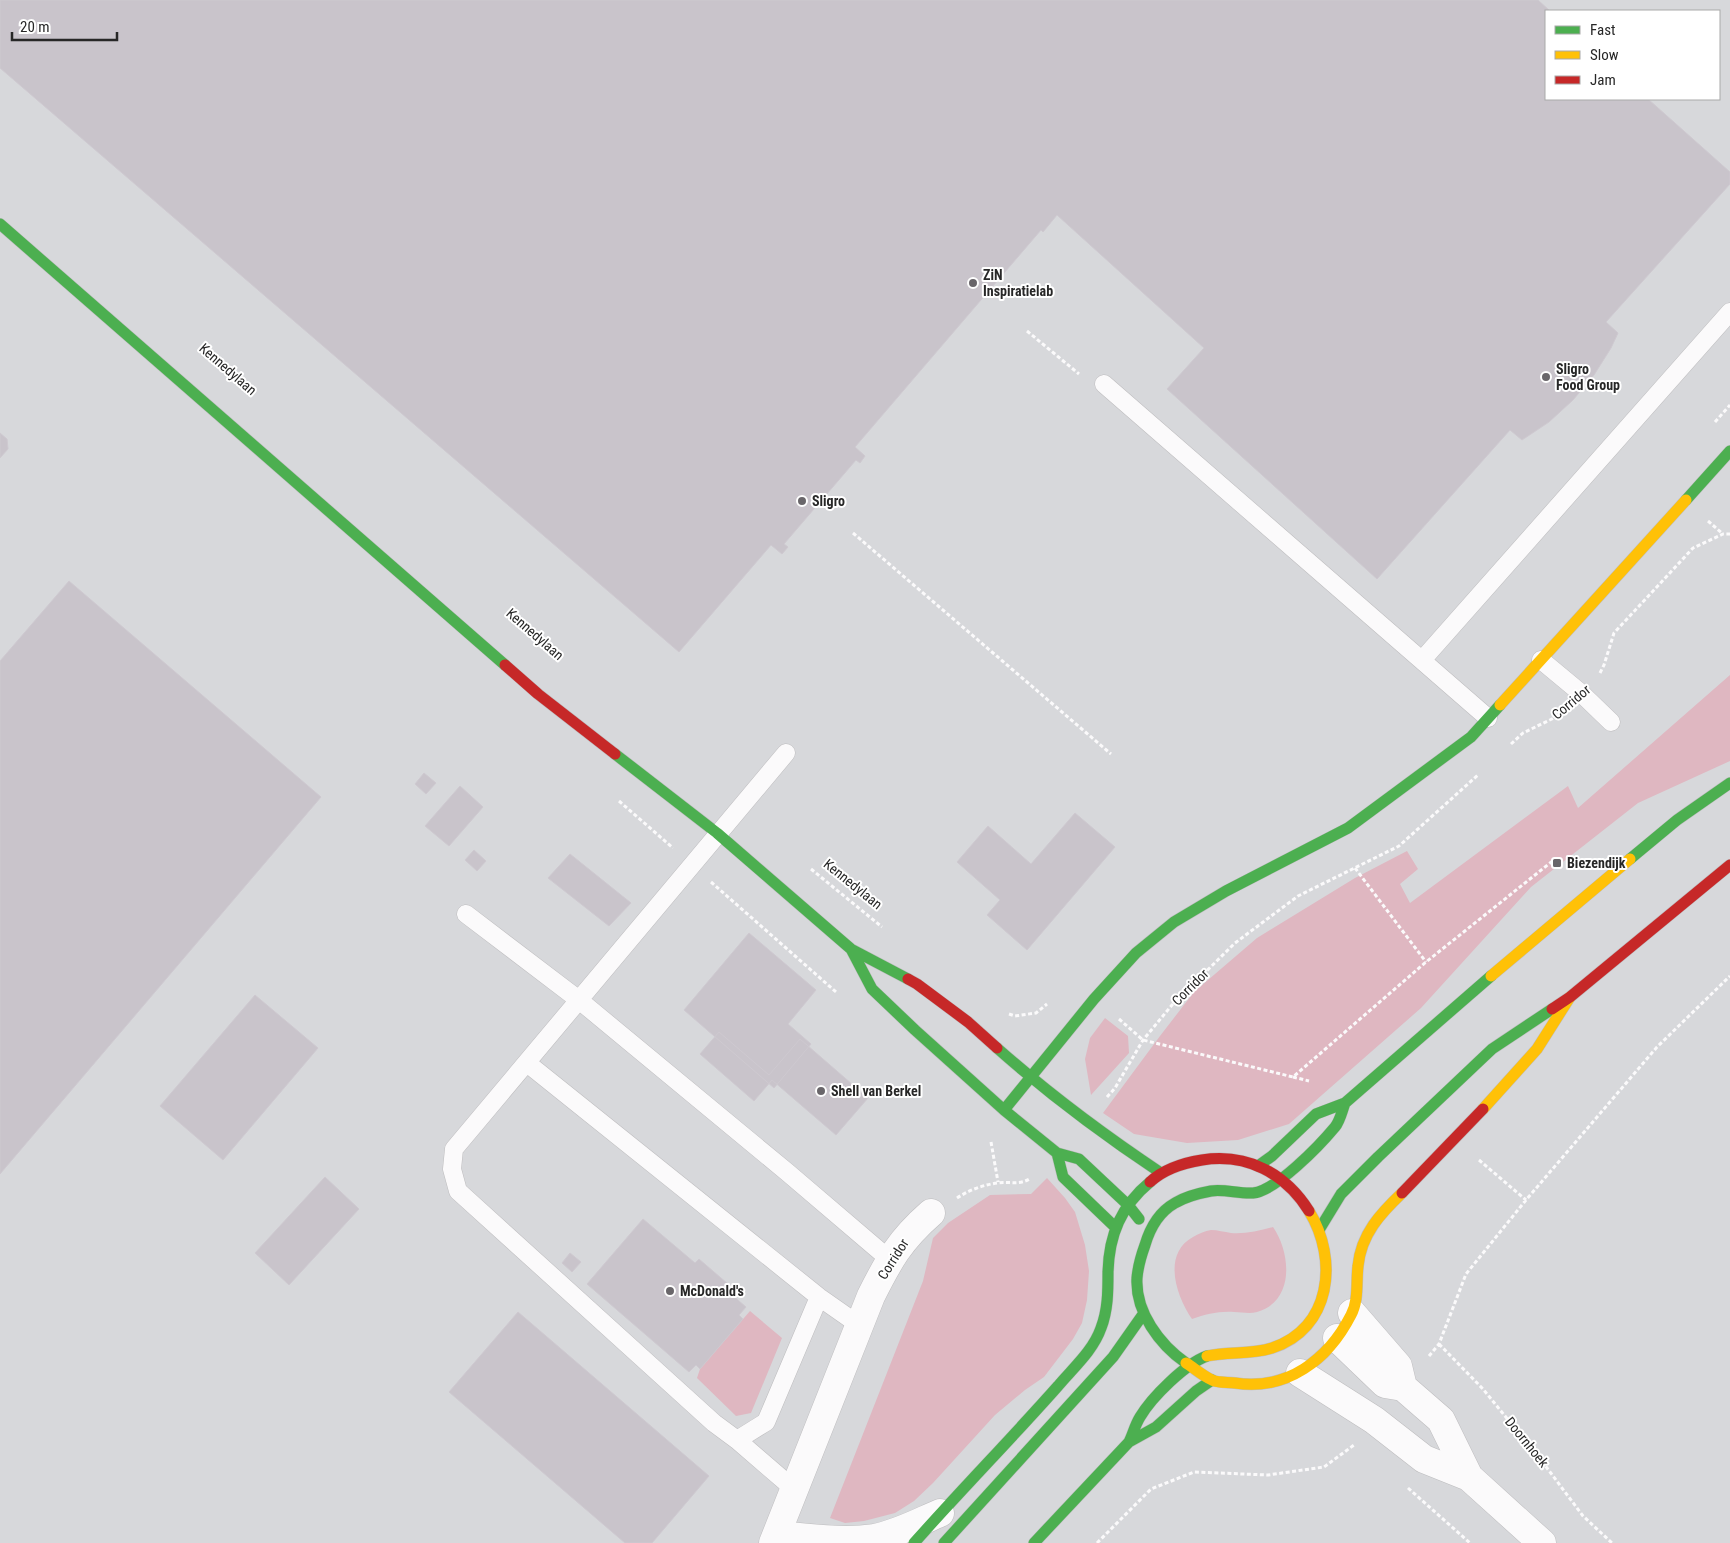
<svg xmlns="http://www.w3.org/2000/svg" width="1730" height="1543" viewBox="0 0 1730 1543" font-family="'Roboto Condensed',sans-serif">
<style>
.industrial{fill:#d7d8db;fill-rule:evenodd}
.green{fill:#dfb7c1}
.building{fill:#c9c4cb;stroke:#cec9d0}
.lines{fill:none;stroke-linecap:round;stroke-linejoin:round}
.lane-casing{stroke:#bebdbf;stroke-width:19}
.street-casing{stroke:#bebdbf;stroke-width:29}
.fast-casing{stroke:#bebdbf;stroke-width:12}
.slow-casing{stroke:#bebdbf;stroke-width:12}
.jam-casing{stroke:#bebdbf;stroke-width:12}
.path{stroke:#fbfafb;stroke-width:3;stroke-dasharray:4 2.5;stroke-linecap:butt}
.lane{stroke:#fbfafb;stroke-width:18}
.street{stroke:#fbfafb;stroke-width:28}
.fast{stroke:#4caf50;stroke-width:11}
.slow{stroke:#ffc107;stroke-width:11}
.jam{stroke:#c62828;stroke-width:11}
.poi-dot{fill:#69666a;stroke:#fff;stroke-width:2}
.labels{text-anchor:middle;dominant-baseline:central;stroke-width:4;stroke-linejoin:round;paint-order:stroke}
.poi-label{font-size:14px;font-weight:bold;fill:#272727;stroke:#fff;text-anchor:start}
.street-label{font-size:14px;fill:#272727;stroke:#fff}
</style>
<rect width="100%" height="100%" fill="#e3dce6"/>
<path class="industrial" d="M0,0H1730V1543H0ZM1546,11H1719V99H1546Z"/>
<path class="green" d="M1730,675V761L1638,803L1531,887L1421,1008L1289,1124L1238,1140L1187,1143L1134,1134L1103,1113L1160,1036L1194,992L1257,938L1355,878L1407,851L1418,869L1400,884L1410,903L1568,786L1578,808Z
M1105,1018L1128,1036L1129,1053L1091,1095L1085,1059L1090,1038Z
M1047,1178L1065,1198L1075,1212L1085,1245L1089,1271L1087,1300L1082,1323L1073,1339L1044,1377L1025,1390L995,1415L933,1483L914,1501L895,1513L864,1521L845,1523L830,1518L923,1281L933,1238L948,1223L990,1195L1031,1194Z
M1273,1227C1291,1253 1295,1301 1257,1312C1249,1314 1242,1312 1234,1312C1219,1311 1206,1314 1192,1319C1176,1296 1162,1254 1193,1237C1198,1234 1205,1231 1211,1230C1218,1230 1224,1232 1231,1233C1245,1234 1259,1231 1273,1227Z
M750,1311L782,1338L751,1413L736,1416L697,1378L700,1369Z"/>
<path class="building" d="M0,0H1538L1550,11H1546V99H1648L1730,172V184L1606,322L1618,333L1611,348L1594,375L1573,400L1549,422L1522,440L1510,430L1377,579L1167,389L1204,348L1057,215L1043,232L1041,230L855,447L865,456L860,463L856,460L784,544L788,547L782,554L771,545L679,652L0,68Z
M0,433L7,439L8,449L0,458Z
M69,581L321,797L0,1174V661Z
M424,773L436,783L426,794L415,784Z
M460,786L483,807L449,846L425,826Z
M1075,813L1115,847L1027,950L987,915L1000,900L957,862L988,826L1031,864Z
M474,850L486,861L477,871L465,860Z
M570,854L631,903L609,926L548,878Z
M749,933L816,990L788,1024L811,1044L774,1088L684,1010Z
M255,995L318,1048L223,1160L160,1106Z
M719,1032L769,1075L800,1039L868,1098L836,1135L772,1080L754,1101L700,1054Z
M325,1177L359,1209L289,1285L255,1253Z
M643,1219L695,1263L699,1259L728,1284L724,1288L746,1307L739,1315L743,1319L700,1369L696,1365L689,1372L587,1284Z
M570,1253L581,1262L572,1272L562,1263Z
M518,1312L709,1476L652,1543H625L449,1392Z"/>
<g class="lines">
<g class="lane-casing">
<path id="lane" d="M1104,384L1488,718
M1423,659L1730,312
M1541,660L1582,694L1611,722
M786,753L454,1149L452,1169L458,1191L714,1423L737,1440L795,1490
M466,914L579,1000L787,1172L889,1259
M527,1063L819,1297L859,1325
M737,1440L766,1422L819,1297"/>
</g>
<g class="street-casing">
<path id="street" d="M1352,1313L1398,1366L1403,1387
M1337,1338L1385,1384L1403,1387L1441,1420L1469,1477
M1300,1373L1374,1420L1424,1459L1469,1477L1542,1543
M777,1535C808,1537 842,1543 874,1538C897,1534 919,1522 940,1513
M773,1543L871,1296C889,1260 900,1240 931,1213"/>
</g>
<g class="fast-casing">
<path id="fast" d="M0,224L505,665
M1686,500L1730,451
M615,754L717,833L851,949L908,979
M1630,859L1677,820L1730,783
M851,949L872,989L915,1030L1004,1110L1057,1153L1079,1159L1128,1205L1139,1219
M997,1048C1049,1094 1104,1135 1161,1173
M1004,1110L1094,999L1136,953L1174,922L1226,891L1348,828L1471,737L1500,705
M1057,1153L1063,1177L1115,1227
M1258,1166L1272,1156L1316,1114L1345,1103L1491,976
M1319,1230L1341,1194L1378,1157L1492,1049L1552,1009
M1186,1363C1160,1345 1135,1312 1137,1278C1138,1266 1141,1256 1145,1245C1150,1228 1159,1212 1175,1203C1185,1197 1200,1193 1211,1191C1225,1189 1239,1194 1253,1193C1276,1191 1320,1145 1335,1127C1340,1121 1342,1111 1345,1103
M1129,1442C1133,1434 1135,1425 1140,1417C1152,1397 1185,1364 1207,1356
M914,1543C961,1490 1011,1439 1058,1386C1073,1368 1093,1351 1101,1328C1108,1310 1108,1291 1108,1272C1109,1235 1121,1206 1150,1182
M944,1543L1113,1357L1144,1313
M1034,1543L1129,1442L1156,1427L1196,1391L1212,1380"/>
</g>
<g class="slow-casing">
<path id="slow" d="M1500,705L1686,500
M1491,976L1630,859
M1483,1109L1537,1049L1570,997
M1207,1356C1228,1351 1250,1355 1272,1348C1331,1329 1339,1260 1309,1211
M1186,1363C1194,1368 1203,1376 1212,1380C1218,1383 1228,1382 1235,1383C1287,1391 1328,1360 1351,1315C1359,1300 1356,1282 1358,1266C1361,1234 1381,1213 1402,1193"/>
</g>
<g class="jam-casing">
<path id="jam" d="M505,665L538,694L615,754
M908,979L917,984L968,1022L997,1048
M1552,1009L1570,997L1730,865
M1150,1182C1164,1169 1183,1163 1202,1160C1247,1153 1285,1173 1309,1211
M1402,1193L1483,1109"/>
</g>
<path class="path" d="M1027,331L1079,374
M1715,422L1730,405
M1708,521L1723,534
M853,533L1111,754
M1600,673L1604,665L1614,633L1693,548L1723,534H1730
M1511,744L1523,733L1558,716L1563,712
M619,801L673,848
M1355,868L1426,962
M811,869L882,927
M711,882L836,992
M1009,1014L1015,1016L1036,1013L1047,1004
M1119,1019L1143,1040L1293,1077L1426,962L1555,859L1557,863
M1293,1077L1309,1081
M1107,1097L1115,1088L1143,1040L1172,1005L1235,943L1298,896L1399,846L1479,774
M991,1142L998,1182
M1479,1160L1526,1200
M957,1198C969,1190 983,1185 997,1183C1010,1181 1019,1186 1031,1178
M1439,1344L1483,1389L1544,1464L1583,1516L1612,1543
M1429,1356L1439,1344L1466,1274L1526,1200L1657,1047L1730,976
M1408,1488L1470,1543
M1097,1543L1151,1489L1194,1472L1268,1475L1324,1467L1354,1445"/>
<use href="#lane" class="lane"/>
<use href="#street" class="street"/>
<use href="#fast" class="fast"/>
<use href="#slow" class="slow"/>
<use href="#jam" class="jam"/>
</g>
<g class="poi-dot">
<circle cx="973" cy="283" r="5"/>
<circle cx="1546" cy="377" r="5"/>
<circle cx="802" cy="501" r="5"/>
<rect x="1552" y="858" width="10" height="10" rx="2.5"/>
<circle cx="821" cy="1091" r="5"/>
<circle cx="670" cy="1291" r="5"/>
</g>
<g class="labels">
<g class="poi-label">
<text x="983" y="275">ZiN<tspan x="983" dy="16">Inspiratielab</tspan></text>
<text x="1556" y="369">Sligro<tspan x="1556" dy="16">Food Group</tspan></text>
<text x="812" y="501">Sligro</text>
<text x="1567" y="863">Biezendijk</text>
<text x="831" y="1091">Shell van Berkel</text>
<text x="680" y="1291">McDonald's</text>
</g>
<g class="street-label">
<text transform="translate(228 369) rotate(41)">Kennedylaan</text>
<text transform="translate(535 634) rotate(41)">Kennedylaan</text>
<text transform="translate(1571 702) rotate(-40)">Corridor</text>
<text transform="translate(853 884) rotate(39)">Kennedylaan</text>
<text transform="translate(1190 987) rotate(-45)">Corridor</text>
<text transform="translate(893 1259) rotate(-58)">Corridor</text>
<text transform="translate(1527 1442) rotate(51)">Doornhoek</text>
</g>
</g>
<rect x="1545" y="10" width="175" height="90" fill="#ffffff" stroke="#a9a9a9"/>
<rect x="1555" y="26" width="25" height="8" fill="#4caf50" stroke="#a9a9a9"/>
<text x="1590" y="35" font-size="15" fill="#272727">Fast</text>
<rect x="1555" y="51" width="25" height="8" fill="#ffc107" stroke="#a9a9a9"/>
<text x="1590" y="60" font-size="15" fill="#272727">Slow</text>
<rect x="1555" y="76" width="25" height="8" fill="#c62828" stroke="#a9a9a9"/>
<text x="1590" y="85" font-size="15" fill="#272727">Jam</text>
<path d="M12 32v8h105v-8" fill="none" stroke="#272727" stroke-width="2.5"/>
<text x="20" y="32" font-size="15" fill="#272727" stroke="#ffffff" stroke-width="4" paint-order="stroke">20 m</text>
</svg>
